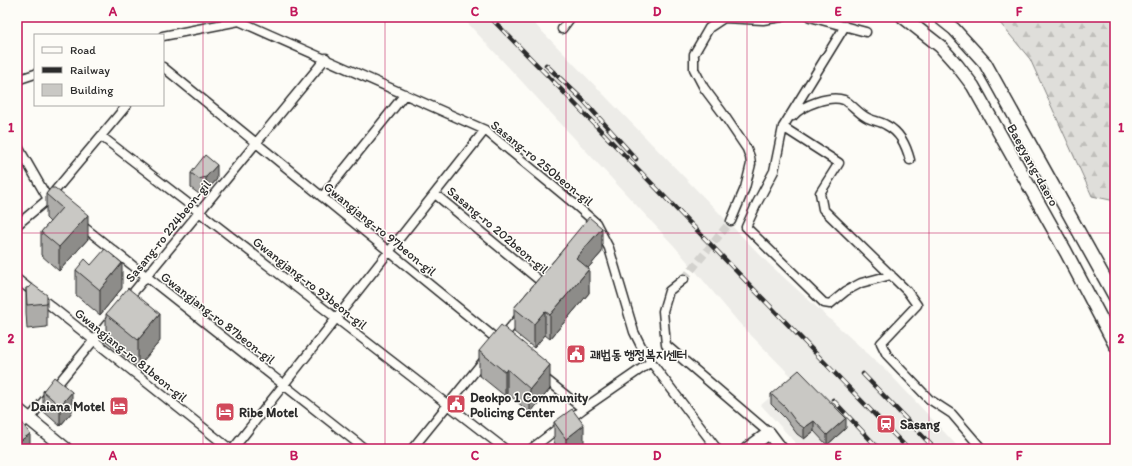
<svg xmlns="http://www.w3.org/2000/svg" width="1132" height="466" viewBox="0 0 1132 466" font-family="Itim,'Poor Story',sans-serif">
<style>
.built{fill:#edece8}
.forest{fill:url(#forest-firs);stroke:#858482}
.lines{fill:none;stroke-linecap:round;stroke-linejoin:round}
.street-tunnel{stroke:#d3d2ce;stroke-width:8;stroke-dasharray:8 4;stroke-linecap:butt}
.street-casing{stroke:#2b2b2b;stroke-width:11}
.secondary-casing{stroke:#2b2b2b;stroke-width:15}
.street{stroke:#fdfcf7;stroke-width:8}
.secondary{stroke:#fdfcf7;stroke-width:12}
.rail-casing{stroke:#2b2b2b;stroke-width:4.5}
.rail{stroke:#fdfcf7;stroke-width:3;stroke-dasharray:9;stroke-linecap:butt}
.wall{fill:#adaca9;stroke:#2b2b2b}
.shaded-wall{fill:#8d8c89;stroke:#2b2b2b}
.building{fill:#c9c8c4;stroke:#2b2b2b}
.grid{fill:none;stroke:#c2185b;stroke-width:1;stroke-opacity:0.55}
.labels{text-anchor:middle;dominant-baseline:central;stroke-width:3;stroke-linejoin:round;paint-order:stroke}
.street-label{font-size:13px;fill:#2b2b2b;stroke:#fdfcf7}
.poi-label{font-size:13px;font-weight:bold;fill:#2b2b2b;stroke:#fdfcf7;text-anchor:start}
.neatline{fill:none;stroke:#c2185b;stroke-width:1.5}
.grid-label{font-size:13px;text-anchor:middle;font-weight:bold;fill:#c2185b}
</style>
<defs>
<pattern id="forest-firs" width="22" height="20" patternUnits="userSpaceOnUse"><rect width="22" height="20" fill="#dfdeda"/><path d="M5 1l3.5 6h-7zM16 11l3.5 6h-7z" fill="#c0bfbb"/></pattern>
</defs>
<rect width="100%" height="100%" fill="#fdfcf7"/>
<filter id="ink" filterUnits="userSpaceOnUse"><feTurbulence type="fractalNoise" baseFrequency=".025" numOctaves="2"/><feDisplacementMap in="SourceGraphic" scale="8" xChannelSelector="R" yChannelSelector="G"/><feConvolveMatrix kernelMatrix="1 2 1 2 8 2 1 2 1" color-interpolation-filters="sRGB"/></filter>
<g filter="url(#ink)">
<path class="built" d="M462,17H528L768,263L887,371L960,449H801L761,405L793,378L740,324L676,248Z"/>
<path class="forest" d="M995,17H1115V201L1092,196L1030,59Z"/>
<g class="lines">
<path class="street-tunnel" d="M684,279L731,221"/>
<g class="street-casing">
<path id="street" d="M810,17L866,32
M845,26L783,127L774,171L757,203L746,227L824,303L830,304L846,291L861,283L891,275
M562,29L571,17
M163,36L239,21L485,130L571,201L596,223L609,248L634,332L641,346L651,362L717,449
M163,67L500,342
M17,80L35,74
M793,116C802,105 830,95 844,100C851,103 858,113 866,117C872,121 880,121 886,125C900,132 906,145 910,160
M783,127L839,163L820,193L823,209L907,291L917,305L881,343L887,355L929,399L952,414L982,449
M101,136L505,449
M17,145L48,199L52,202
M435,194L545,285
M322,197L405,94
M731,221L745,188L751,164L750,157L747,149L722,112L704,88L694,69V54L709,28L724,18L763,20L782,17
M80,224L365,449
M17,225L48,199L127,105
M17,279L230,449
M684,279L669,291L663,311L666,345L769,433
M127,300L326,58
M501,339L521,315
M542,376L583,409
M17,427L29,419L113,317
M233,449L485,130
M412,449L485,359
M531,449L583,409L651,362"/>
</g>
<g class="secondary-casing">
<path id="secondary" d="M903,17L940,46L957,65L973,86L1066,252L1115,345
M939,17L954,29L985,63L1115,297
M17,409L66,449
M747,449L769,433L781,449"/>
</g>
<use href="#street" class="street"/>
<use href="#secondary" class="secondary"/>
<g class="rail-casing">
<path id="rail" d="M490,17L550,78L908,449
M546,65L583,100L636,159
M863,374L935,449
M833,400L879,449"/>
</g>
<use href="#rail" class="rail"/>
</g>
<path class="wall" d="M191,173L217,179L206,192L199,194L191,188Z
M51,188L88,239L59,271L41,255V232L50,222L46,218V194Z
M566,245L602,252L588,268L589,293L550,339L545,335L534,348L514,332V308L566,246Z
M91,265L122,288L100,315L76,295V270Z
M26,288L47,303V327L27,329L26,312Z
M106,314L160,341L138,367L106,341Z
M479,351L550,389L530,413L507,393L505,396L479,375Z
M43,391L72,412L60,426L43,411Z
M771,394L846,428L827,445L814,431L804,439L797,434L785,418L771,404Z
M554,422L584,445L579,449H559L554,442Z"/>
<path class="shaded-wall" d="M217,165V179L206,192V177Z
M88,215V239L59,271V247Z
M602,228V252L576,282V258Z
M122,263V288L100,315V290Z
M589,269V293L550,339V315Z
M545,311V335L534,348V324Z
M160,314V341L138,367V340Z
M550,365V389L530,413V389Z
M507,369V393L505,396V372Z
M72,392V412L60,426V406Z
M846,418V428L827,445V435Z
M814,421V431L804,439V428Z
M584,425V445L579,449H566V439Z
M30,434V449H17V443Z"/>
<path class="building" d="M205,155L217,165L206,177L199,179L191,173Z
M51,188H55L88,215L59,247L41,232L62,208L46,194Z
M589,217L602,228L576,258L589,269L550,315L545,311L534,324L514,308L567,245H566Z
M105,249L122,263L100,290L76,270L85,259L91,265Z
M32,284L47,295V303L27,305L26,288L30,287Z
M128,288L160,314L138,340L106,314Z
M501,325L550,365L530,389L507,369L505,372L479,351Z
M799,370L846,418L827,435L814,421L804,428L797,423L785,407L771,394Z
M54,377L72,392L60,406L43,391Z
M572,409L584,425L566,439L554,422Z
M17,415L30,434L17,443Z"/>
</g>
<path class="grid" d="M203,17V449M385,17V449M566,17V449M747,17V449M929,17V449M17,233H1115"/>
<defs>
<g id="civic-square" transform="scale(1)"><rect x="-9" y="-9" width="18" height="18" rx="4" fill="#d1495b" stroke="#fdfcf7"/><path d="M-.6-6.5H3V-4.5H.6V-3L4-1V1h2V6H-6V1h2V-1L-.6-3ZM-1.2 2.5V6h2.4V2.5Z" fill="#fff"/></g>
<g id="hotel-square" transform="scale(1)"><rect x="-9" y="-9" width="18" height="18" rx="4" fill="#d1495b" stroke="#fdfcf7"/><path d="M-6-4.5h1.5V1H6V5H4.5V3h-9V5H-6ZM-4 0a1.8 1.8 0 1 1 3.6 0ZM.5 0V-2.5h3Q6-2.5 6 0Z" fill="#fff"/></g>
<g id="station-square" transform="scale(1)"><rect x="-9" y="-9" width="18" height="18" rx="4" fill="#d1495b" stroke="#fdfcf7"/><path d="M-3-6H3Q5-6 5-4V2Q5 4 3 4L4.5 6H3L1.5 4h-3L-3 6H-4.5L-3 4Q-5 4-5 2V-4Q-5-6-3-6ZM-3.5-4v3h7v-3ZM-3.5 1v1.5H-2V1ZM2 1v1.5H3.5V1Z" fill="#fff"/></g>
</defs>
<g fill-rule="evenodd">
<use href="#civic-square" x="576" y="354"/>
<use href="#civic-square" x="456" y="404"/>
<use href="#hotel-square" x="119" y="406"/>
<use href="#hotel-square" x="225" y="412"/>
<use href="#station-square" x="886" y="424"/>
</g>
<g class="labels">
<g class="street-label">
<text transform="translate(542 163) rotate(39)">Sasang-ro 250beon-gil</text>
<text transform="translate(1033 165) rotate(61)">Baegyang-daero</text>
<text transform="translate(380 229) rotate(39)">Gwangjang-ro 97beon-gil</text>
<text transform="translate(498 230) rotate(40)">Sasang-ro 202beon-gil</text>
<text transform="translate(168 231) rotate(-51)">Sasang-ro 224beon-gil</text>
<text transform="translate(310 283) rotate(38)">Gwangjang-ro 93beon-gil</text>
<text transform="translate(218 318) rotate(38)">Gwangjang-ro 87beon-gil</text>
<text transform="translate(131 355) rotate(39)">Gwangjang-ro 81beon-gil</text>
</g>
<g class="poi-label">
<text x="590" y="354">괘법동 행정복지센터</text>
<text x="470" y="397">Deokpo 1 Community<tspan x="470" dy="15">Policing Center</tspan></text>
<text x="105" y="406" text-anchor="end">Daiana Motel</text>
<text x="239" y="412">Ribe Motel</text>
<text x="900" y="424">Sasang</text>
</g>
</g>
<rect width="1132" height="466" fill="none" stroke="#fdfcf7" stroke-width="44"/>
<rect x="34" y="34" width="130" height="72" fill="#fdfcf7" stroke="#a9a8a5"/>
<rect x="42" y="47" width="20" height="6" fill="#fdfcf7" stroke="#a9a8a5"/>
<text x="70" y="54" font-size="12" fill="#2b2b2b">Road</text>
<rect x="42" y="67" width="20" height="6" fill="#2b2b2b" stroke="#a9a8a5"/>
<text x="70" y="74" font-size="12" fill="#2b2b2b">Railway</text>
<rect x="42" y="84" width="20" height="12" fill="#c9c8c4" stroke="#a9a8a5"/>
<text x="70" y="94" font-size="12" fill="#2b2b2b">Building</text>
<rect x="22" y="22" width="1088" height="422" class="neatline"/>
<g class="grid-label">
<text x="113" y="16">A</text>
<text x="294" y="16">B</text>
<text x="475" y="16">C</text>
<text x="657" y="16">D</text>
<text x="838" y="16">E</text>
<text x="1019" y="16">F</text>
<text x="11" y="132">1</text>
<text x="1121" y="132">1</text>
<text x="11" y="343">2</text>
<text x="1121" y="343">2</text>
<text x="113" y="460">A</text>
<text x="294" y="460">B</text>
<text x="475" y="460">C</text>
<text x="657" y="460">D</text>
<text x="838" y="460">E</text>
<text x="1019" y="460">F</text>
</g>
</svg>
